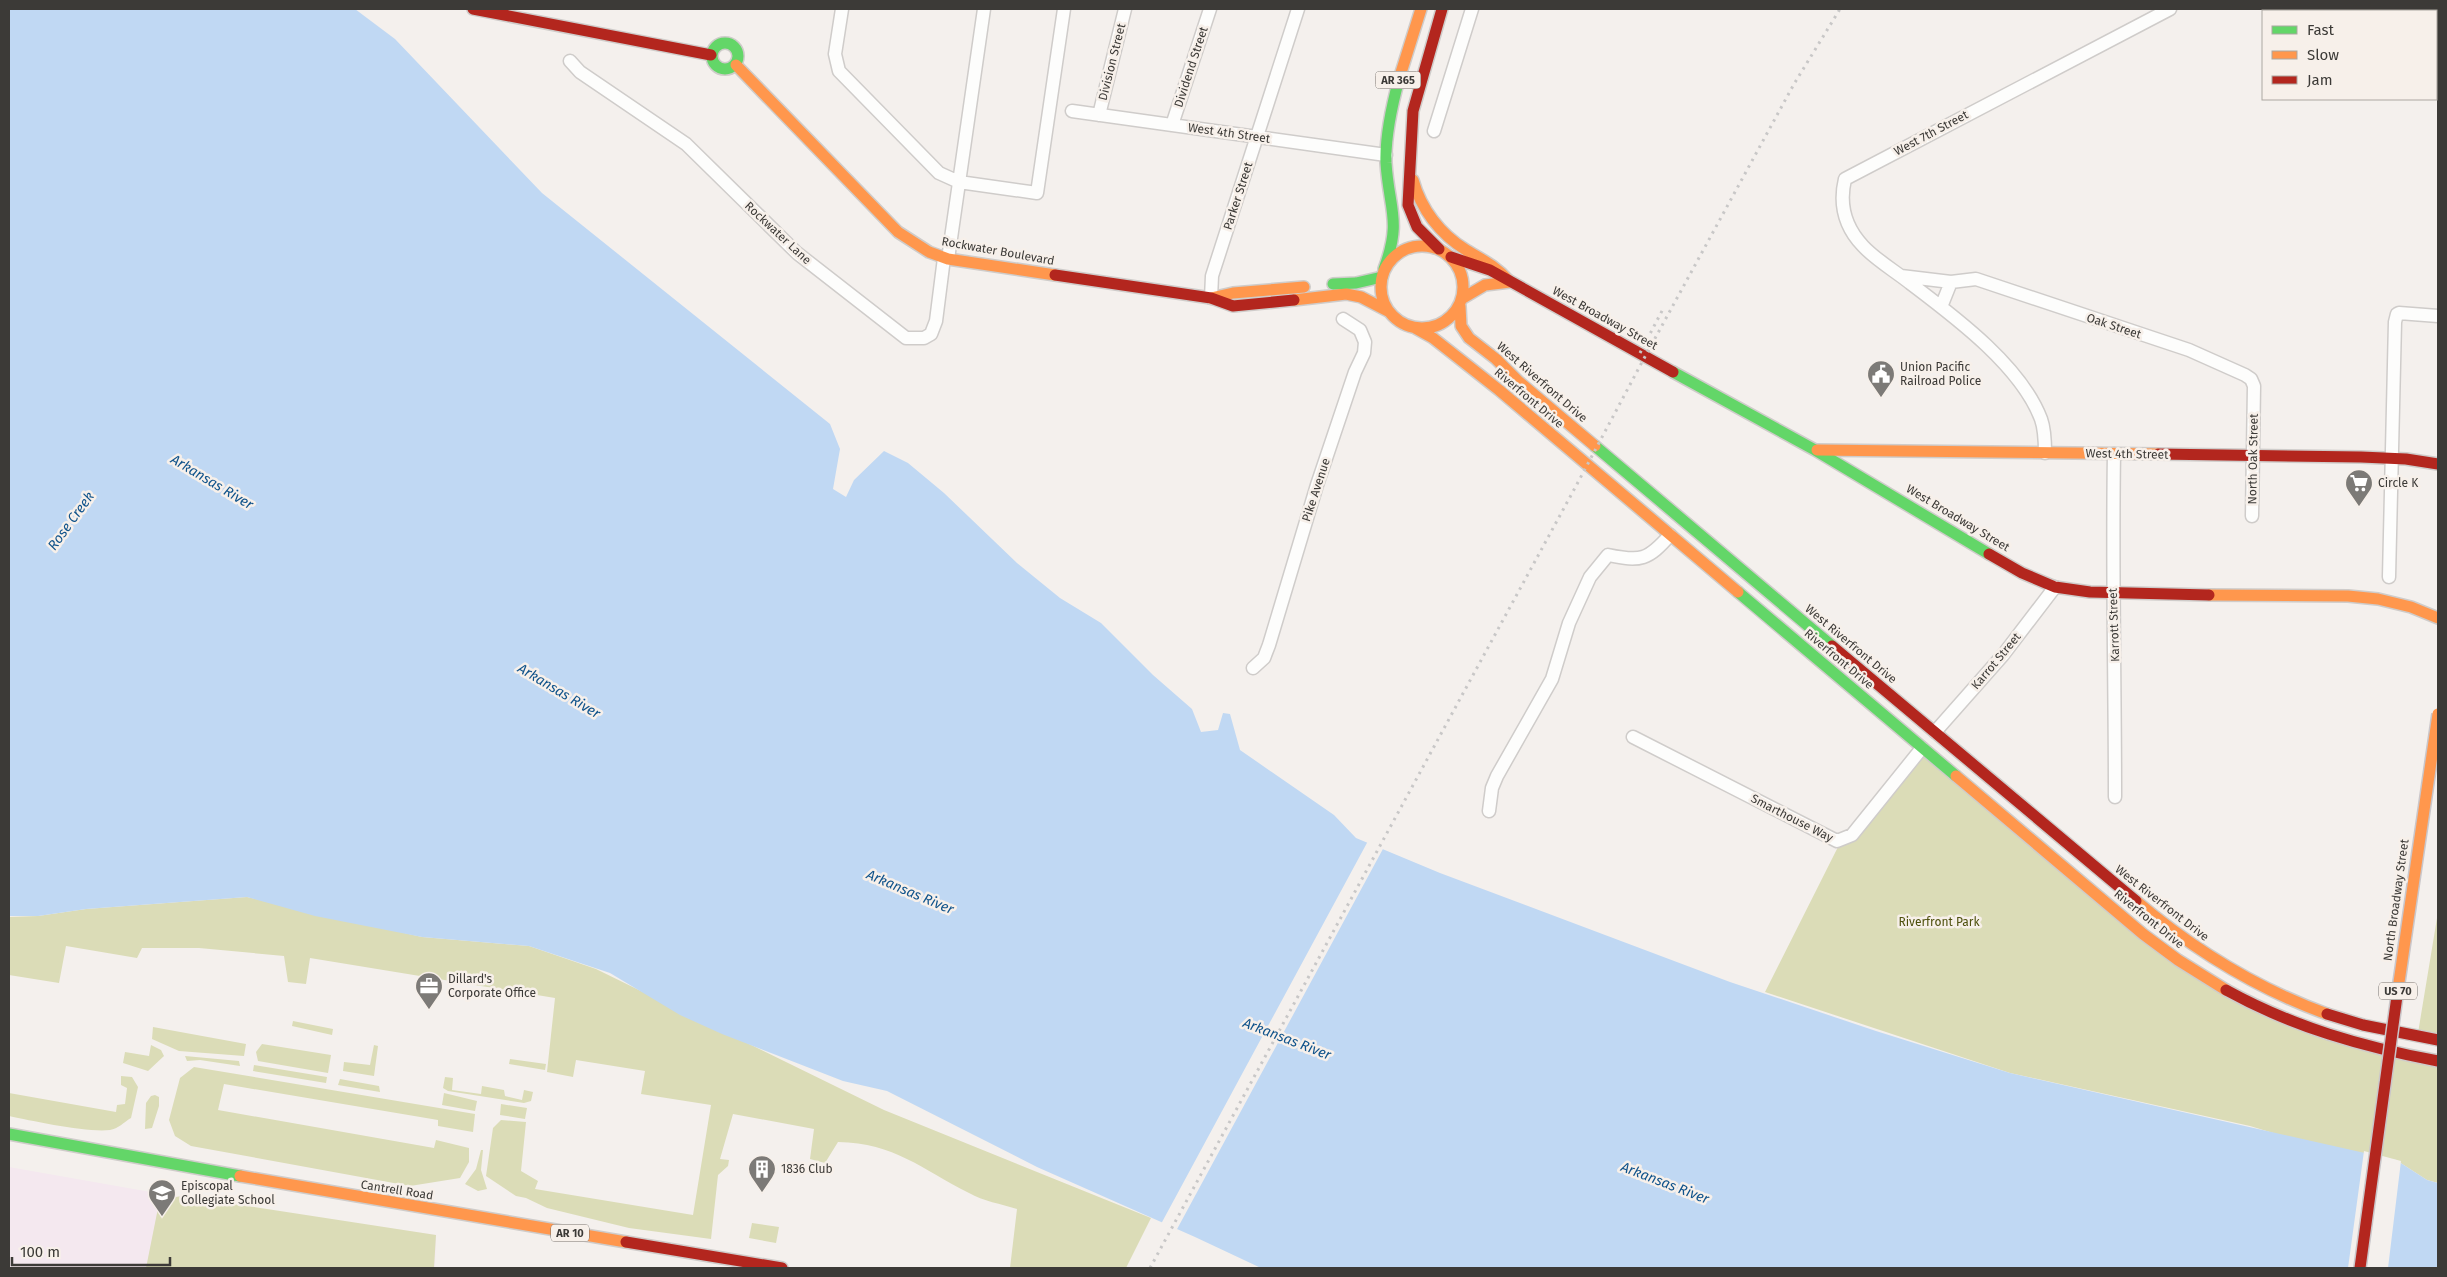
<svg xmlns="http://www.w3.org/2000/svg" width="2447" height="1277" viewBox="0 0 2447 1277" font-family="'Fira Sans',sans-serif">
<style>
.education{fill:#f4e8ef}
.green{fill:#dbdcb7}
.water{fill:#c0d8f3}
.pier{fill:#f4f0ed}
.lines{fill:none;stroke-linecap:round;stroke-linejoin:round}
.street-casing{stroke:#cfccca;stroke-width:15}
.fast-casing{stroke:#cfccca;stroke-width:14}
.slow-casing{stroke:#cfccca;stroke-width:14}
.jam-casing{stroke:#cfccca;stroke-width:14}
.street{stroke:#fdfdfc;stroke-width:12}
.fast{stroke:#63d668;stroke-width:11}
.slow{stroke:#ff974d;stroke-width:11}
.jam{stroke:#b3261e;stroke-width:11}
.rail{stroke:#c8c7c7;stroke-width:3;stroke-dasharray:2.5 5;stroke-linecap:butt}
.slow-bridge-casing{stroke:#cac6ca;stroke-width:14;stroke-linecap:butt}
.jam-bridge-casing{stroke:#cac6ca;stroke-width:14;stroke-linecap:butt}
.slow-bridge{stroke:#ff974d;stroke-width:11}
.jam-bridge{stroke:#b3261e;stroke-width:11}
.labels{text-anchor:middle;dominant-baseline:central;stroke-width:5;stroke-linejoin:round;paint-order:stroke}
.shield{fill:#f7f0ea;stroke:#74716d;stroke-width:1}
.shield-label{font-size:11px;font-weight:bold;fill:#3c3a37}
.street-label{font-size:12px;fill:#3c3a37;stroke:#f7f0ea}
.poi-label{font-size:12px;fill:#3c3a37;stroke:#f7f0ea;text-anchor:start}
.park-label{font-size:12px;fill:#4e500d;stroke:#f7f0ea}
.water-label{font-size:14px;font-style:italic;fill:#10538b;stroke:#f7f0ea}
</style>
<rect width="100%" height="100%" fill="#f4f0ed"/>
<path class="education" d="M9,1167L196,1200L436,1235L435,1268H9Z"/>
<path class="green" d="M1922,748L2143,934L2250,1004L2438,1061V1183L2427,1180L2396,1160L2300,1141L2250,1126L2010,1073L1765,992L1841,841Z
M247,897L422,937L529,946L596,969L884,1110L1151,1218L1126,1268H1010L1017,1209C1001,1204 983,1201 969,1193C921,1169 895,1143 838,1142L825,1163L810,1159L814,1129L733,1114L720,1159L729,1160L728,1166L718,1175L711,1239L629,1228L547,1208L526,1198L516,1196L486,1176L493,1128L501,1120L526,1122L521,1171L538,1181L535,1189L693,1215L711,1105L641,1094L645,1071L576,1060L573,1077L547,1072L555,998L310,958L306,984L288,982L284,956L199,948H142L137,958L66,946L59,983L9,975V917L38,916L86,909Z
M2438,912V1035L2418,1033Z
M293,1021L333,1029L332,1035L292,1026Z
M153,1027L246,1044L244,1056L179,1051L152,1039Z
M262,1044L331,1055L328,1073L258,1061L256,1052Z
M151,1045L161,1050L164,1056L148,1071L123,1063L125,1052L149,1056Z
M374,1045L378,1046L374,1076L343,1071L344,1062L370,1065Z
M185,1056L239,1061L240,1066L200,1060L187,1061Z
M510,1059L546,1064L545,1070L509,1064Z
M254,1065L327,1077L326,1083L253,1071Z
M194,1067L475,1114L473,1132L438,1126V1120L224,1084L218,1110L434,1148L436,1140L469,1148V1162L460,1178L410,1186L191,1146L175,1136L169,1120L180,1078Z
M121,1076L132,1077L138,1087L131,1118C124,1122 118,1129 110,1130C88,1133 33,1121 9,1116V1093L116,1112L117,1105L125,1104L127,1088L121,1085Z
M445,1077L453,1078L452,1090L481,1094L482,1086L504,1090L505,1096L522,1100L524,1090L533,1092L531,1101L524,1103L448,1091L443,1088Z
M340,1079L379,1086L380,1092L338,1085Z
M444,1093L477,1101L475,1111L442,1105Z
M155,1095L159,1097V1106L152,1128L145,1129L146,1103L151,1096Z
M501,1104L527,1108L525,1119L500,1115Z
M481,1150H483L481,1170L487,1189L478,1191L465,1184L476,1169Z
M182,1196L436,1235L434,1268H146L158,1208L170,1198Z
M752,1223L779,1227L776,1243L749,1238Z"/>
<path class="water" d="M9,9H355L395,39L542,193L830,424L840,449L833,489L846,497L854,480L884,451L908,463L944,493L1017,563L1060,598L1101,623L1153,675L1192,709L1201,732L1218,730L1223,713L1230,714L1240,750L1334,815L1356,838L1440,873L1730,982L1876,1031L2010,1073L2396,1160L2427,1180L2438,1183V1268H1261L1195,1237L1037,1167L887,1091L843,1081L722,1034L680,1015L610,973L529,946L422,937L315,916L247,897L86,909L38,916H9Z"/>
<path class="pier" d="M1368,841L1384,847L1176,1231L1161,1224Z
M2364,1151L2401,1161L2388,1268H2348Z"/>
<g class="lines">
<g class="street-casing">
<path id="street" d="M842,9L835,54L839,71L939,173L959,182L1037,193L1064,9
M570,61L580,72L686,144L797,253L906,338H924L931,334L936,321L944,258
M1072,111L1386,155
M1099,115L1125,9
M1172,125L1210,9
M1434,131L1472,9
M948,259L984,9
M1901,276L1951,282L1976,279L2189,350L2245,375L2251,379L2254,386L2252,516
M1211,298L1212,276L1298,9
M1941,307L1951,282
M2045,453C2045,442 2045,430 2041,419C2021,366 1955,317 1910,283C1895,271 1876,260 1863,246C1845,227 1839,204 1845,179L2170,9
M2114,454C2112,568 2115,682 2115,797
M2389,577L2395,322L2397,314L2399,313L2438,316
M1253,668L1264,658L1269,645L1317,485L1355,372L1364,353L1365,342L1360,330L1343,319
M1935,732L2003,655L2055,587
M1633,737L1837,841L1852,835L1922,748
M1489,811L1492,788L1497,776L1552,679L1569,623L1590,577L1608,555C1641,562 1648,560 1670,535"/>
</g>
<g class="fast-casing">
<path id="fast" d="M712 56a13 13 0 1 1 26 0a13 13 0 1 1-26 0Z
M1384,269C1402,220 1389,210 1386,163C1385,135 1392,105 1399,79
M1333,284L1356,283L1382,277
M1673,372L1815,450L1989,554
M1595,446L1832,646
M1738,592L1956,776
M9,1134L240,1176"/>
</g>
<g class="slow-casing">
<path id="slow" d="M736,65L898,232L929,252L948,259L1055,275
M1399,79L1421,9
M1413,180C1421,209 1440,234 1466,250C1483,260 1497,267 1510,282
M1381 287a41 41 0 1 1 82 0a41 41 0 1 1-82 0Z
M1211,298L1233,293L1304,287
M1463,298L1485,285L1510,282
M1294,300L1346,294L1361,297L1388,311
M1460,306L1461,326L1469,338L1496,359L1518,381L1595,446
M1415,328L1433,338L1499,390L1738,592
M1817,450L2158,454
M2209,595L2348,596L2378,599L2411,607L2438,618
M1956,776L2143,934L2178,960L2226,990
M2136,901C2194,950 2255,988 2327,1014
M240,1176L626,1242"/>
</g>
<g class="jam-casing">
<path id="jam" d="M473,9L711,55
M1439,249L1417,227L1408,205L1413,111L1442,9
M1451,257L1490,270L1673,372
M1055,275L1211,298L1233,306L1294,300
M2158,454L2361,457L2406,459L2438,464
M1989,554L2022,573L2055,587L2090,592L2209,595
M1832,646L2136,901
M2226,990C2293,1027 2363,1047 2438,1061
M2327,1014L2363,1025L2438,1040
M626,1242L782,1268"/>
</g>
<use href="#street" class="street"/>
<use href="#fast" class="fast"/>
<use href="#slow" class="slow"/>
<use href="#jam" class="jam"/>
<path class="rail" d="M1640,353L1663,309
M1150,1268L1576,486L1641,364L1794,84L1840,9"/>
<g class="slow-bridge-casing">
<path id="slow-bridge" d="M2397,996L2438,714"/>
</g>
<g class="jam-bridge-casing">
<path id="jam-bridge" d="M2360,1268L2397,996"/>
</g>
<use href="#slow-bridge" class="slow-bridge"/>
<use href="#jam-bridge" class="jam-bridge"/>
</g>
<defs>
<g id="civic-pin" transform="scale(1.4375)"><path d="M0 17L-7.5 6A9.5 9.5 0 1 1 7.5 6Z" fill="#7c7a77" stroke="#f7f0ea"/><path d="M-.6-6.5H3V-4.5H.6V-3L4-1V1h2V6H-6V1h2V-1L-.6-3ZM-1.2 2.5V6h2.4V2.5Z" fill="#fff"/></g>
<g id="supermarket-pin" transform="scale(1.4375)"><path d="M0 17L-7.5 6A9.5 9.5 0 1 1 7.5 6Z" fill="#7c7a77" stroke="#f7f0ea"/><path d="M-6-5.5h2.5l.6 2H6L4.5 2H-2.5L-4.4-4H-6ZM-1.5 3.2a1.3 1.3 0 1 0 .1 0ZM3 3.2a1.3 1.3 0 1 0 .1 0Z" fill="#fff"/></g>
<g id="office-pin" transform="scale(1.4375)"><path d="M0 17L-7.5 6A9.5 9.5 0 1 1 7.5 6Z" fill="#7c7a77" stroke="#f7f0ea"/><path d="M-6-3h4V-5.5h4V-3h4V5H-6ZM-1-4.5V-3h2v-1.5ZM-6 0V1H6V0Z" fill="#fff"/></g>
<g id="building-pin" transform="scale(1.4375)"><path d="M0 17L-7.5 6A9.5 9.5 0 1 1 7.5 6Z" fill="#7c7a77" stroke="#f7f0ea"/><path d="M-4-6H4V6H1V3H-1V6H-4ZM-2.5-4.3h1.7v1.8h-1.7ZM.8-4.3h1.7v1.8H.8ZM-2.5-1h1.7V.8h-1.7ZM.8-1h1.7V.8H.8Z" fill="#fff"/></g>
<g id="school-pin" transform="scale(1.4375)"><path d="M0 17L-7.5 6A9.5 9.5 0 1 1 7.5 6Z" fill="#7c7a77" stroke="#f7f0ea"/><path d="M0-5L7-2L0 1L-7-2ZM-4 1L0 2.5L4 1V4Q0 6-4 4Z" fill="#fff"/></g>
</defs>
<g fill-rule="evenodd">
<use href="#civic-pin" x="1881" y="374"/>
<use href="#supermarket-pin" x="2359" y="483"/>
<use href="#office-pin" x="429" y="986"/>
<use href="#building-pin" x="762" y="1169"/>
<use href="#school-pin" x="162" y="1193"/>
</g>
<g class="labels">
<g class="shield">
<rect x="1375.5" y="71.5" width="45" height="17" rx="4"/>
<rect x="2379" y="982.5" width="38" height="17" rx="4"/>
<rect x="551" y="1224.5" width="38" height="17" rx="4"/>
</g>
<g class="shield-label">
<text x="1398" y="80">AR 365</text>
<text x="2398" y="991">US 70</text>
<text x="570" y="1233">AR 10</text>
</g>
<g class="street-label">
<text transform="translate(1112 62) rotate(-76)">Division Street</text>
<text transform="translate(1191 67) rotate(-72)">Dividend Street</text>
<text transform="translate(1229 133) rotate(8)">West 4th Street</text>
<text transform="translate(1931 133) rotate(-28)">West 7th Street</text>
<text transform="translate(1238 196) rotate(-72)">Parker Street</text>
<text transform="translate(778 233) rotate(43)">Rockwater Lane</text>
<text transform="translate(998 251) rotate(10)">Rockwater Boulevard</text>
<text transform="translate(1605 318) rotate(29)">West Broadway Street</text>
<text transform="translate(2114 326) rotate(18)">Oak Street</text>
<text transform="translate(1542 382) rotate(41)">West Riverfront Drive</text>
<text transform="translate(1529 398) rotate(40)">Riverfront Drive</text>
<text transform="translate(2127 454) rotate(1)">West 4th Street</text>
<text transform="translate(2253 459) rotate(-89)">North Oak Street</text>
<text transform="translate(1316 490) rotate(-72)">Pike Avenue</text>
<text transform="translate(1958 518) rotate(31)">West Broadway Street</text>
<text transform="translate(2114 625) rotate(-92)">Karrott Street</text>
<text transform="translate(1851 644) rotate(40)">West Riverfront Drive</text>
<text transform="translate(1839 659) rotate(40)">Riverfront Drive</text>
<text transform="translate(1996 661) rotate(-50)">Karrot Street</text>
<text transform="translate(1792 818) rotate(27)">Smarthouse Way</text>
<text transform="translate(2396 900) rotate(-82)">North Broadway Street</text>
<text transform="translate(2162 903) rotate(38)">West Riverfront Drive</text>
<text transform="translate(2149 919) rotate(39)">Riverfront Drive</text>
<text transform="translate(397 1190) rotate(9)">Cantrell Road</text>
</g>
<g class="poi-label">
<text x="1900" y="367">Union Pacific<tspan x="1900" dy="14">Railroad Police</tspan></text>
<text x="2378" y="483">Circle K</text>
<text x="448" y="979">Dillard's<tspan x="448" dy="14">Corporate Office</tspan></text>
<text x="781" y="1169">1836 Club</text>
<text x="181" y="1186">Episcopal<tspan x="181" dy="14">Collegiate School</tspan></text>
</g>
<g class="park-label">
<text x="1939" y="922">Riverfront Park</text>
</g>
<g class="water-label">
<text transform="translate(212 482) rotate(31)">Arkansas River</text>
<text transform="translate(71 521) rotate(-54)">Rose Creek</text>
<text transform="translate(559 691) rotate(31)">Arkansas River</text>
<text transform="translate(910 892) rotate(23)">Arkansas River</text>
<text transform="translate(1287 1039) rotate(21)">Arkansas River</text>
<text transform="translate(1665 1183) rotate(21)">Arkansas River</text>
</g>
</g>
<rect width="2447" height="1277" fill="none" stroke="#3c3a37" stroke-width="20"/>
<rect x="2262" y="10" width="175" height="90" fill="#f7f0ea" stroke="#aca7a2"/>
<rect x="2272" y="26" width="25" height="8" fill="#63d668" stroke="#aca7a2"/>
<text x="2307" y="35" font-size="15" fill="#3c3a37">Fast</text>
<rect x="2272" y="51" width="25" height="8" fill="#ff974d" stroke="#aca7a2"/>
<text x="2307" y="60" font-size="15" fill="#3c3a37">Slow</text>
<rect x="2272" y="76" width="25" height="8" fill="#b3261e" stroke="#aca7a2"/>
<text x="2307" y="85" font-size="15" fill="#3c3a37">Jam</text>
<path d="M12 1257v8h158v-8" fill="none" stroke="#3c3a37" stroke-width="2.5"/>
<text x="20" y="1257" font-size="15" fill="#3c3a37" stroke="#f7f0ea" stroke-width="4" paint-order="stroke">100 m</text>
</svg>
